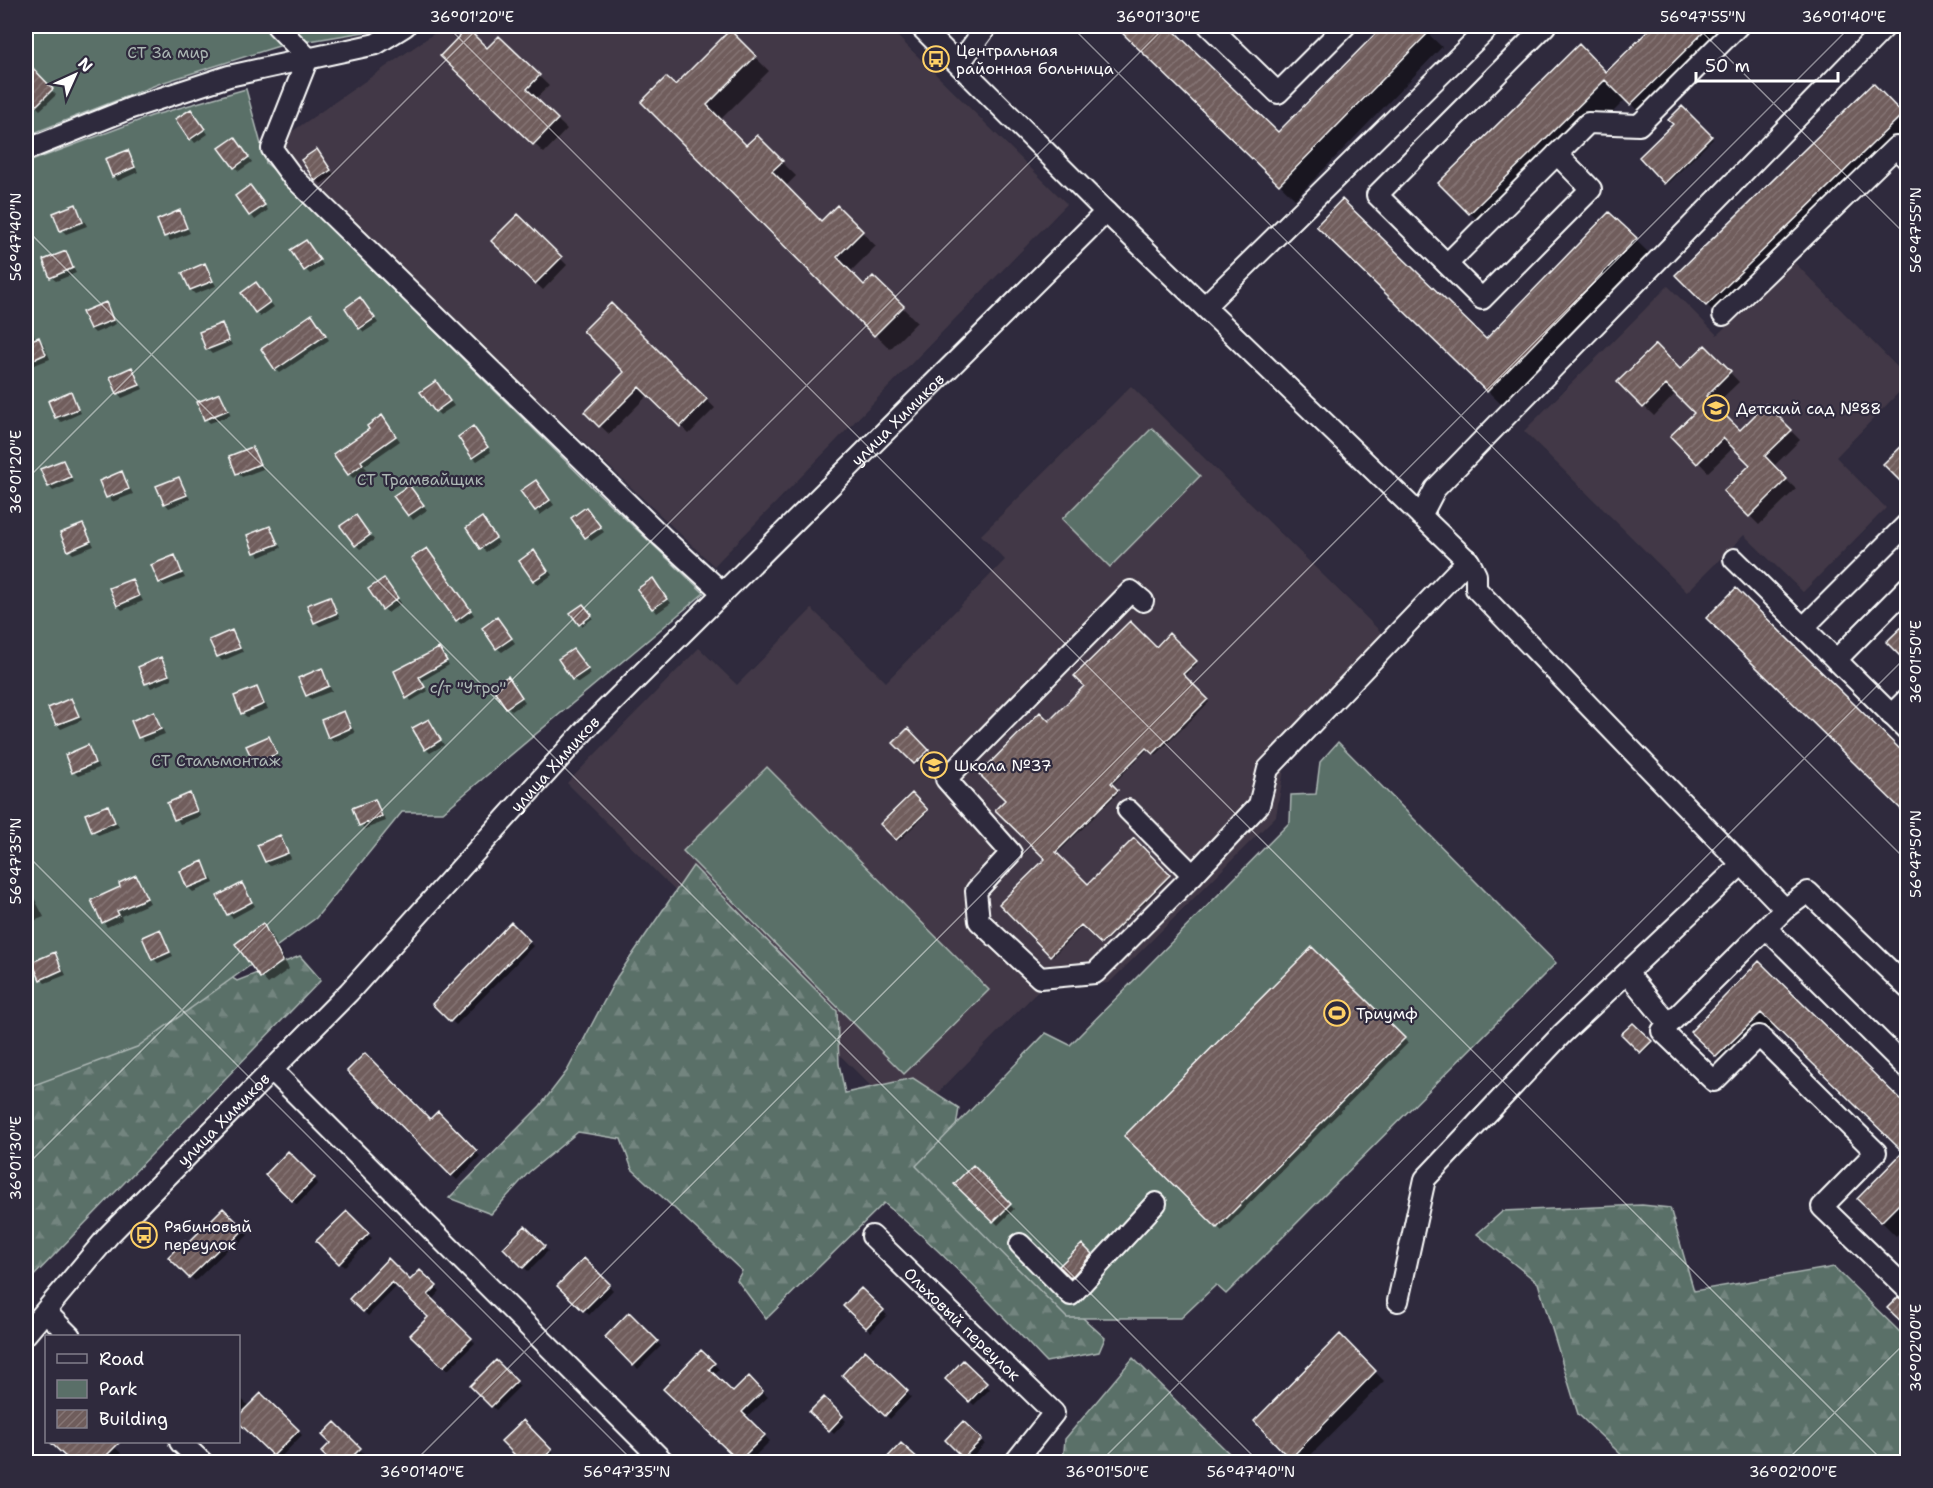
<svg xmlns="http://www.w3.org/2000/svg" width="1933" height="1488" viewBox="0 0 1933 1488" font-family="'Shantell Sans',sans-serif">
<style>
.built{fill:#423946}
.forest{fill:url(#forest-firs);stroke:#acb7b4;stroke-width:1.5}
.green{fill:#5a6f68;stroke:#acb7b4;stroke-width:1.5}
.shadow{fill:#0007}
.building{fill:url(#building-hatch);stroke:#fff;stroke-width:1.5}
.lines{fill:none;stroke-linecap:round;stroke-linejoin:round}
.minor-casing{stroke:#fff;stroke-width:24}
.minor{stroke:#2f2a3d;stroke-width:20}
.ticks{fill:none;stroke:#fff;stroke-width:1.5;stroke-opacity:0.45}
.labels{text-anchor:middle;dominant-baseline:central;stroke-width:4.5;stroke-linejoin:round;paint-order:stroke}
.poi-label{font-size:16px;fill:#fff;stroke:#2f2a3d;text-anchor:start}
.park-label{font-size:16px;fill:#acb7b4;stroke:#2f2a3d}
.street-label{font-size:16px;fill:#fff;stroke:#2f2a3d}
.neatline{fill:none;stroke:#fff;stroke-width:2}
.ticks-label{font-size:15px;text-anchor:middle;fill:#fff}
</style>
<defs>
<pattern id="forest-firs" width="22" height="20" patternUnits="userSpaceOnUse" patternTransform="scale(1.5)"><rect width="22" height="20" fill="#5a6f68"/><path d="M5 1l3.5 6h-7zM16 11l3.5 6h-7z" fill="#73857f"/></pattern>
<pattern id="building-hatch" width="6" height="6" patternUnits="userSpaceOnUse" patternTransform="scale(1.5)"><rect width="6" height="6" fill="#6f5d5c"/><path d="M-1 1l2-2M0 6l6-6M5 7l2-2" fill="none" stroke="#857574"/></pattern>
</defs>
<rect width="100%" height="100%" fill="#2f2a3d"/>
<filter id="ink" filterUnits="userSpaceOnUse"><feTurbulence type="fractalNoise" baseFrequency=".0167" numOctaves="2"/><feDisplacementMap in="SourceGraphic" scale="12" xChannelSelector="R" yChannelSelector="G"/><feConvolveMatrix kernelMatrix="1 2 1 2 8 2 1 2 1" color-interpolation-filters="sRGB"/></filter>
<g filter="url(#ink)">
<path class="built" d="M445,26H887L1067,204L714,566L288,162L280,147L287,135Z
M1793,261L1907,377V384L1836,457L1886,508L1803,592L1744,535L1687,592L1524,431L1668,286L1717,335Z
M1131,386L1386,637L1290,735L1276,816L1109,983L1041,988L908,1123L567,783L699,648L737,685L812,609L886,682L1005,560L981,535Z"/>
<path class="forest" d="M693,866L837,1011L839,1064L845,1093L913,1078L959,1108L948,1177L1063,1300L1105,1338L1099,1352L1046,1362C994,1307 943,1251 884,1203L766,1319L737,1280L742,1271L632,1169L621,1139L578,1132L529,1172L491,1214L449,1198L540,1106L567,1071L617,977Z
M195,955L237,981L300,956L321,980L26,1284V1046Z
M1642,1205L1670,1208L1694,1291L1834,1267L1907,1339V1462H1629L1578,1414L1538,1283L1477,1234L1503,1211Z
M1133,1358L1238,1462H1063L1065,1439Z"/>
<path class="green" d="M26,26H378L370,31L279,46L161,83L26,136Z
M246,89L266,163L310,200L360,257L596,491L704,593L443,812H402L316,918L137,1047L26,1088V163L151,116Z
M1152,428L1200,476L1110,567L1062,519Z
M1338,742L1556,963L1226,1294L1216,1285L1181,1318H1067L916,1166L1046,1033L1070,1045L1290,822L1291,795L1316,794L1320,762Z
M767,767L989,990L904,1074L683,851Z"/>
<path class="shadow" d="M1117,26H1167L1278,134L1385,26H1420L1442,47L1295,199Z
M1655,26H1740L1746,31L1652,125L1626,99L1491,234L1441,183L1606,74Z
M730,32L769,71L720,120L746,147L757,137L796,176L785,187L821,223L837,207L876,246L850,272L864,287L873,278L917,322L890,349L643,102L674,87Z
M499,38L549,86L535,99L567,129L544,153L443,56L488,50Z
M26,63L56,95L40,110L26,96Z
M1873,85L1908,120V138L1721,319L1677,275Z
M1682,108L1713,139L1667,184L1641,157L1675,124Z
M195,115L208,134L195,143L177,120Z
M239,143L252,162L239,171L235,167Z
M127,152L138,172L118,181L113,176Z
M321,155L334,175L321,184L317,180Z
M254,191L268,210L255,220L237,196Z
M76,206L87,226L66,234L62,230Z
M179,212L190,233L170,241L159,221Z
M1609,214L1650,254L1502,405L1318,226L1486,341Z
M518,216L567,265L543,290L493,241Z
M310,246L323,265L310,274L306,270Z
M65,253L76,273L56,281L51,277Z
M205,265L216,286L195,294L191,290Z
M256,284L274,307L260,317L243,293Z
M105,304L116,324L95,333L91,329Z
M364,304L378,323L364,332L360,328Z
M611,305L715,408L689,434L649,394L609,434L586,412L626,372Z
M26,314L36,340L39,339L43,343L50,359L29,367L26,364Z
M316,321L329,340L280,373L276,369Z
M221,325L232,345L212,354L207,349Z
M1705,347L1739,382L1714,406L1740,432L1766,406L1800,440L1773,467L1796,489L1759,525L1725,491L1752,465L1734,447L1708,472L1673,436L1696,413L1676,393L1654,416L1619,382L1680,371Z
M132,369L143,389L122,398L118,393Z
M440,387L454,406L440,415L436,411Z
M70,393L81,413L61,422L56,417Z
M220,394L231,415L210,423L206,419Z
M386,422L400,441L364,466L367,469L353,478L349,474Z
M478,432L491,452L477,461L473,457Z
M252,448L263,469L242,477L238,473Z
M63,462L74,482L53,491L49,486Z
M122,473L133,494L112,502L101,482Z
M179,479L190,499L169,508L165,503Z
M540,486L554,505L540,515L536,510Z
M413,491L427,510L413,520L396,496Z
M586,509L604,532L591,541L573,518Z
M360,521L374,540L360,549L356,545Z
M486,524L499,543L486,552L482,548Z
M83,525L94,546L73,554L69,550Z
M270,528L281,548L260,557L256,552Z
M534,552L552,575L538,585L521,561Z
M431,554L474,615L461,624L457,620Z
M174,557L185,578L164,586L160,582Z
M653,580L671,603L657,613L640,589Z
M132,581L143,601L122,610L118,605Z
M388,584L401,603L388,613L384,609Z
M329,597L340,618L320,626L315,622Z
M583,606L593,618L582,626L573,613Z
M501,624L515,643L502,652L497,648Z
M232,632L243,652L222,661L218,656Z
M1171,637L1197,664L1184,677L1209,702L1156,755L1149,748L1111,786L1118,793L1056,855L1088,886L1134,840L1170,878L1103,944L1084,925L1053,956L1001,904L1047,859L1007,800L1049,723Z
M439,650L449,665L422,681L428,691L411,701L396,672Z
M573,650L591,674L578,683L573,679Z
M161,659L172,679L151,688L140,667Z
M321,670L332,691L311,699L307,695Z
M512,683L525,702L512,711L508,707Z
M257,688L268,709L247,717L242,713Z
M71,700L82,720L61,729L57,724Z
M344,712L355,733L334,742L329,737Z
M154,713L165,734L144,742L133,722Z
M428,720L444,745L430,753L426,749Z
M908,731L929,752L916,765L895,743Z
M269,738L280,758L259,767L255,762Z
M88,747L99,768L78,776L74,772Z
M189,795L201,816L180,824L169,804Z
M912,795L928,812L899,841L882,824Z
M375,800L386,821L365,829L361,825Z
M108,807L119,827L98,835L94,831Z
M280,837L291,858L270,866L266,862Z
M203,863L214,883L193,892L188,887Z
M136,877L150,903L121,916L122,920L107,927L103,922L122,888Z
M242,885L255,906L233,918L228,914Z
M33,896L44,917L26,924V899Z
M263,925L270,932L289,969L268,984L262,977Z
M511,925L533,946L456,1025L434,1004Z
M159,931L173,956L158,963L154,959Z
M1312,949L1408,1043L1222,1231L1126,1136Z
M55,954L66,975L45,983L41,979Z
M1759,964L1908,1109V1224L1896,1236L1859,1199L1905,1152L1776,1026L1732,1071L1692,1032Z
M1633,1025L1652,1044L1643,1053L1624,1034Z
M26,1051L30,1063L26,1065Z
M349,1071L430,1121L438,1113L480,1156L457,1180Z
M288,1153L318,1183L297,1205L267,1175Z
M973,1168L1014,1209L998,1225L957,1184Z
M223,1210L248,1235L233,1250L223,1240L221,1242L228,1249L195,1281L170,1257L188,1245Z
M347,1213L372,1238L344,1267L318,1241Z
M525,1229L548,1251L528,1271L505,1248Z
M1082,1246L1095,1260L1076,1281L1061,1266Z
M388,1261L410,1283L420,1272L440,1291L432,1300L475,1343L448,1370L412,1335L430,1317L397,1286L368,1316L351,1299Z
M584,1261L613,1290L589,1315L559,1286Z
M861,1290L887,1315L871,1332L845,1306Z
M629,1315L661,1346L638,1369L607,1337Z
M1340,1336L1384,1381L1304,1462H1295L1256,1421Z
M701,1352L719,1369L714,1375L733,1394L749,1379L768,1397L746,1418L770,1441L749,1462H742L666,1389Z
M865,1352L911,1397L890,1419L844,1375Z
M496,1362L520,1386L496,1410L472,1386Z
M963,1362L990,1389L974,1405L947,1379Z
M261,1395L302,1435L279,1459L238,1420V1396L250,1407Z
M824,1399L846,1421L834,1434L811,1412Z
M523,1422L555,1455L548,1462H524L503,1441Z
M963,1423L985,1444L969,1461L947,1440Z
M335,1424L364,1454L355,1462H333L323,1452L332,1443Z
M52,1442H109L121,1453L111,1462H73Z
M591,1457L596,1462H585Z"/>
<path class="building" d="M1115,26H1169L1278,132L1383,26H1435L1279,185Z
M1653,26H1710L1630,105L1605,80L1469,214L1438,183L1579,44L1606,72Z
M467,28L487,48L499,36L540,75L527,89L558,119L533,145L440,56Z
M730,30L756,56L707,105L746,145L757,135L783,161L772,171L821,221L837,205L863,231L837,257L864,285L873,276L904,306L874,336L641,102L666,77L675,85Z
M26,61L53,89L35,107L26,98Z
M1873,83L1903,114L1706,306L1675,275Z
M1682,106L1712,136L1664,184L1639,157L1673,124L1668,120Z
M191,109L205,129L189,140L175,119Z
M235,137L249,157L234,168L219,148Z
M317,149L331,170L315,181L301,160Z
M128,150L135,167L112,177L105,159Z
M250,185L265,205L249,216L235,196Z
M1342,199L1486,339L1609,212L1637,238L1487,392L1316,226Z
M76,204L83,222L60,231L53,213Z
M180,210L187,228L164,237L157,220Z
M518,214L562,257L535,284L491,241Z
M306,240L320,260L304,271L290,250Z
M66,251L73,268L50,278L43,260Z
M205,263L213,281L190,290L182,273Z
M256,282L270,302L255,313L241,293Z
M360,297L375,318L359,329L345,308Z
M106,302L113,320L90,329L82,312Z
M611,303L707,399L680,427L639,387L599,427L584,412L624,372L583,331Z
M312,314L326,335L275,370L261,349Z
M222,323L229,341L206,350L199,332Z
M39,337L46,354L26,363V342Z
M1656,344L1680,369L1705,345L1731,371L1706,396L1740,430L1766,404L1792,430L1765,456L1787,479L1749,517L1723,491L1750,465L1723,438L1697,464L1670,436L1694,413L1666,385L1643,408L1617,382Z
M132,367L140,385L117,394L110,377Z
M436,381L450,401L435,412L420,392Z
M71,391L78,409L55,418L48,401Z
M220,393L228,410L204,420L197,402Z
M382,415L396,436L361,461L363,464L348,475L333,454L369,429L367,426Z
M473,426L488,447L472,458L458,437Z
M1908,440V489L1883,464Z
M252,447L260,464L236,474L229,456Z
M63,460L71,477L48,487L40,469Z
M122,471L129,489L106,498L99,481Z
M179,477L187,495L164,504L156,486Z
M536,480L550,500L535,511L520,491Z
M409,485L424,505L408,516L393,496Z
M586,507L601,527L585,538L571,518Z
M356,515L370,535L355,546L340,526Z
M482,517L496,538L480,549L466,528Z
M83,524L91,541L68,551L60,533Z
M270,526L278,544L254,553L247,535Z
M427,548L471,610L456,621L411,558Z
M534,550L548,571L533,581L519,561Z
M175,555L182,573L159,583L151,565Z
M384,578L398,598L382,610L368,589Z
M653,578L667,599L652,609L637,589Z
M132,579L139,596L117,606L109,588Z
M1736,588L1908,757V816L1706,618Z
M330,596L337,613L314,623L307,605Z
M583,604L592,615L579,625L570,613Z
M497,617L512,638L496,649L482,628Z
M1130,621L1156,647L1169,633L1197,661L1183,674L1208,699L1153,754L1146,748L1111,783L1118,790L1056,852L1088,884L1134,838L1170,875L1101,944L1081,925L1050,956L999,904L1045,859L995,810L1005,800L979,774L1040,712L1049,721L1084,686L1074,676Z
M1908,621V664L1886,642Z
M232,630L240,648L217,657L209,640Z
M439,648L447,661L419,677L425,687L406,699L394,671Z
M573,649L588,669L572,680L558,659Z
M161,657L169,675L145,684L138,667Z
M322,668L329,686L306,696L298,678Z
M508,676L522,697L506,708L492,687Z
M257,687L264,704L241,714L234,696Z
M71,698L79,716L56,725L48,708Z
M154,711L161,729L138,738L131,721Z
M344,711L351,728L328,738L321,720Z
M429,719L441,740L425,750L412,728Z
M908,728L929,750L914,764L893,743Z
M269,736L277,754L254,763L246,746Z
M88,745L95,763L72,773L65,755Z
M190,793L197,811L174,820L167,803Z
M912,793L928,810L896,840L880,824Z
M375,799L382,816L359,826L352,808Z
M108,805L115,822L92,832L85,814Z
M280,835L288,853L265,862L257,845Z
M203,861L210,879L187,888L180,871Z
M136,875L147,898L117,911L119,915L102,923L91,900L120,887L119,883Z
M242,883L252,902L227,915L217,896Z
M511,922L530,941L450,1022L432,1004Z
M263,923L283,961L260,978L235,944Z
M160,929L170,952L152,960L142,937Z
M1312,947L1405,1038L1217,1228L1124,1136Z
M55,952L62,970L40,980L32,962Z
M1759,961L1908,1107V1195L1881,1222L1857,1199L1903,1152L1761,1013L1716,1057L1690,1032Z
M1633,1023L1652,1041L1640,1053L1621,1034Z
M365,1053L430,1119L438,1111L477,1151L451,1176L347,1071Z
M288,1151L315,1178L292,1201L265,1175Z
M973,1165L1011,1204L993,1222L954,1184Z
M223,1208L244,1229L228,1246L225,1243L189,1278L168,1257L185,1240L188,1243Z
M347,1211L369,1233L339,1264L316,1241Z
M525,1226L545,1246L523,1268L503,1248Z
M1082,1244L1092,1254L1071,1278L1059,1266Z
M388,1258L410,1280L420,1270L437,1286L428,1295L472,1338L443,1367L410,1335L428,1317L392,1282L363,1312L349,1299Z
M584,1258L610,1284L583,1311L557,1286Z
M861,1288L884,1310L866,1328L843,1306Z
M1898,1297L1908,1303V1328L1887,1308Z
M629,1312L658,1341L633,1366L605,1337Z
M1340,1334L1376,1371L1290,1459L1254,1421Z
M701,1350L715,1363L709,1369L733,1392L749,1376L763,1391L742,1412L765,1435L739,1461L663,1389Z
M865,1350L908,1391L885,1416L842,1375Z
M496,1360L517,1381L491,1407L470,1386Z
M963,1360L987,1383L969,1402L945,1379Z
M261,1393L299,1430L273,1456L238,1422V1416Z
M824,1397L843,1416L829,1431L809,1412Z
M523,1420L552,1450L539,1462H522L501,1441Z
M963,1421L982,1439L963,1458L945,1440Z
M335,1422L361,1448L347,1462H331L321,1452L330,1443L322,1435Z
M50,1442H120L100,1462H71Z
M901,1443L922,1462H883Z"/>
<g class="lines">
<g class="minor-casing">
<g id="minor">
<path d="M277,26L308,58L272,149L292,176L662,537L723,593"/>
<path d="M920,26L1106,212L1470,563L1476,575V589L1785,909"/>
<path d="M1209,26L1278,93L1345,26"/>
<path d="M1545,26L1377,195L1482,299L1591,189L1557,154"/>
<path d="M959,64L987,26"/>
<path d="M26,150L131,108L229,76L376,44L405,26"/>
<path d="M1447,264L1588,123L1639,125L1738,26"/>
<path d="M1205,306L1490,26"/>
<path d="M1723,315L1896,147L1908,160"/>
<path d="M1421,516L1435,489L1886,26"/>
<path d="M1734,559L1908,731"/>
<path d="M1803,628L1908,523"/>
<path d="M1836,660L1908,587"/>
<path d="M1891,715L1908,698"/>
<path d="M1128,810L1193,875L1095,973L1040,978L979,921L976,891L1011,853L946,779L1131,591L1143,601"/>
<path d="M1193,875L1259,805L1268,769L1468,560"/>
<path d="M1766,928L1908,1069"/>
<path d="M1628,974L1669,1024"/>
<path d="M1908,988L1808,892L1785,909L1662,1031L1714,1081L1759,1036L1876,1152L1822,1207L1908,1290"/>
<path d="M272,1070L664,1462"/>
<path id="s1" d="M872,1236L1054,1413L1015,1462"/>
<path d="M1020,1244L1071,1295L1156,1203"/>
<path d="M1398,1301L1425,1179L1562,1034L1742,864"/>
<path d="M46,1312L70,1336"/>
<path id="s2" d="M26,1334L109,1235L349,992L586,729L1106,212"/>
<path d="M180,1442L202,1462"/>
</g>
</g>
<use href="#minor" class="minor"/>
</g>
</g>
<path class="ticks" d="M447,26L1884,1462M1071,26L1908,862M1696,26L1908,237M26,229L1259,1462M26,480L480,26M26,854L634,1462M26,1166L1166,26M414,1462L1851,26M1100,1462L1908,655M1785,1462L1908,1340"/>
<defs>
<g id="bus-ring" transform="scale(1.35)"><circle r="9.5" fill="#2f2a3d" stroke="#ffd166" stroke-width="1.5"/><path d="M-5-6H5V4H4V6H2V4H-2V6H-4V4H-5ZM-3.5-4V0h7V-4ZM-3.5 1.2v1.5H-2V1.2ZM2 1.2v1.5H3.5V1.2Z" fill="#ffd166"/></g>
<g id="school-ring" transform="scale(1.35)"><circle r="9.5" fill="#2f2a3d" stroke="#ffd166" stroke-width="1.5"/><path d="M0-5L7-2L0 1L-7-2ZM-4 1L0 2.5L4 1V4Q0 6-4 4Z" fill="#ffd166"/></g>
<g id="stadium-ring" transform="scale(1.35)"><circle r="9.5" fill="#2f2a3d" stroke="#ffd166" stroke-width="1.5"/><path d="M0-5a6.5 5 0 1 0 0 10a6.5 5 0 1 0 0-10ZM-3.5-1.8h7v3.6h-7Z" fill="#ffd166"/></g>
</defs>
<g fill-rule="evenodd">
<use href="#bus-ring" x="936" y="59"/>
<use href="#school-ring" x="1716" y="408"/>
<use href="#school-ring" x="934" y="765"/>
<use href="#stadium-ring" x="1337" y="1013"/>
<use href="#bus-ring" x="144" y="1235"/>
</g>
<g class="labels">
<g class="poi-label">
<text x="956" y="50">Центральная<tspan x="956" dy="18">районная больница</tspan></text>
<text x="1736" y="408">Детский сад №88</text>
<text x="954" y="765">Школа №37</text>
<text x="1356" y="1013">Триумф</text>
<text x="164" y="1226">Рябиновый<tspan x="164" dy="18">переулок</tspan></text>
</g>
<g class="park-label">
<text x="168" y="52">СТ За мир</text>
<text x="420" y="479">СТ Трамвайщик</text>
<text x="468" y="687">с/т "Утро"</text>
<text x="216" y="760">СТ Стальмонтаж</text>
</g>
<g class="street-label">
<text stroke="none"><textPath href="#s2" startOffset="1264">улица Химиков</textPath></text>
<text stroke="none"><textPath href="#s2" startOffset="778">улица Химиков</textPath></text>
<text stroke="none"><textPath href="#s2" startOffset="292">улица Химиков</textPath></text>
<text stroke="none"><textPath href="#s1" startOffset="126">Ольховый переулок</textPath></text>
</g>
</g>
<rect width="1933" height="1488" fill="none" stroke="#2f2a3d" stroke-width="66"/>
<rect x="45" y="1335" width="195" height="108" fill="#2f2a3d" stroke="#827f8b" stroke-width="1.5"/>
<rect x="57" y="1354" width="30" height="9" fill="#2f2a3d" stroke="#827f8b" stroke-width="1.5"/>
<text x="99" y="1365" font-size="18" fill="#ffffff">Road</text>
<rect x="57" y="1380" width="30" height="18" fill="#5a6f68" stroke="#827f8b" stroke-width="1.5"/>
<text x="99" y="1395" font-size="18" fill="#ffffff">Park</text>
<rect x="57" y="1410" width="30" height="18" fill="url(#building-hatch)" stroke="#827f8b" stroke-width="1.5"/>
<text x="99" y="1425" font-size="18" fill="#ffffff">Building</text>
<g transform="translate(75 75) rotate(45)" stroke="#2f2a3d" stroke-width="4.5" paint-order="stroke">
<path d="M0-4.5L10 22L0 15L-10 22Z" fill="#ffffff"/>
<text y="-9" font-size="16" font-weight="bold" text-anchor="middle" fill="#ffffff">N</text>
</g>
<path d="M1696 72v9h142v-9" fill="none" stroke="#ffffff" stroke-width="3"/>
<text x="1705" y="72" font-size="18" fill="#ffffff" stroke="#2f2a3d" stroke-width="4.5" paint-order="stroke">50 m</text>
<rect x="33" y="33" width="1867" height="1422" class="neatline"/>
<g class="ticks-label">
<text x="472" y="22">36°01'20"E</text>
<text x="1158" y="22">36°01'30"E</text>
<text x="1703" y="22">56°47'55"N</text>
<text x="1844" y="22">36°01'40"E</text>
<text transform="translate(1916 230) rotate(-90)" y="5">56°47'55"N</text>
<text transform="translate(16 237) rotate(-90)" y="5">56°47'40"N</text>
<text transform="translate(16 472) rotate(-90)" y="5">36°01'20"E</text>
<text transform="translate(1916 662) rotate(-90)" y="5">36°01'50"E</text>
<text transform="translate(1916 854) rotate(-90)" y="5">56°47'50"N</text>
<text transform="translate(16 861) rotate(-90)" y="5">56°47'35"N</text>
<text transform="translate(16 1158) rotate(-90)" y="5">36°01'30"E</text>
<text transform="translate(1916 1348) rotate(-90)" y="5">36°02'00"E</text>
<text x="422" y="1477">36°01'40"E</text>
<text x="627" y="1477">56°47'35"N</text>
<text x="1107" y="1477">36°01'50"E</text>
<text x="1251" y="1477">56°47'40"N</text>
<text x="1793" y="1477">36°02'00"E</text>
</g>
</svg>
